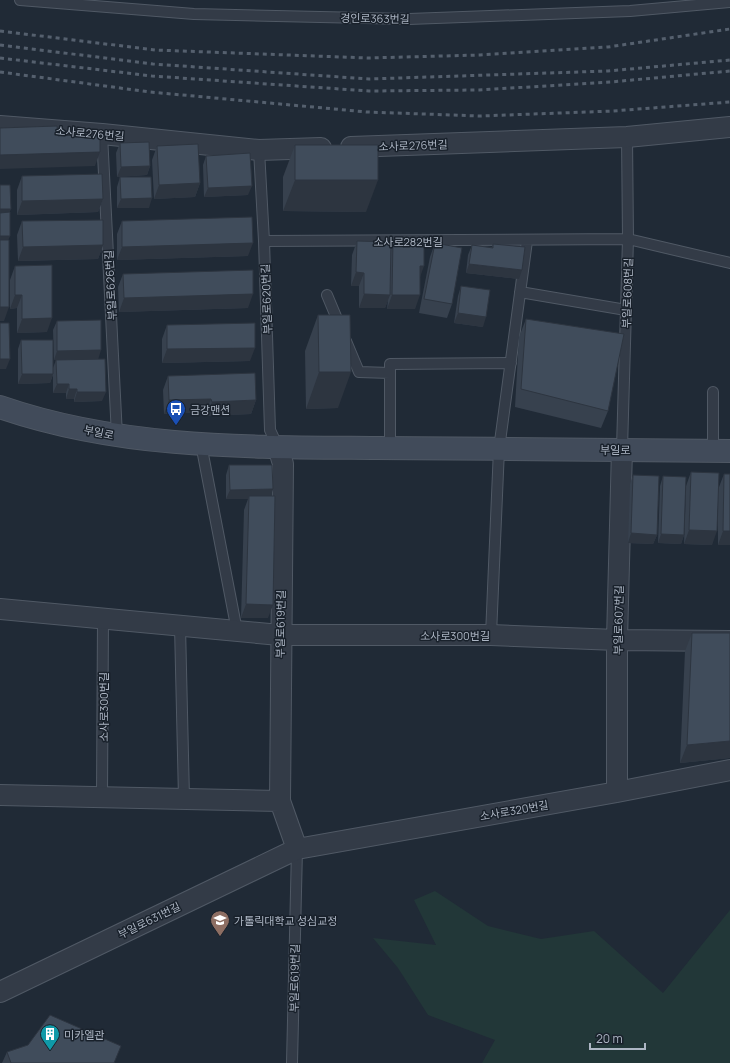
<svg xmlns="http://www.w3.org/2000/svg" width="730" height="1063" viewBox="0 0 730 1063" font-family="Manrope,'Noto Sans KR',sans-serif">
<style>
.green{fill:#223738}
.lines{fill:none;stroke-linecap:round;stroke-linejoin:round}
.lane-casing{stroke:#505965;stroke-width:12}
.street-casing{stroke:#505965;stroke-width:22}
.secondary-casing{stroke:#505965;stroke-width:24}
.lane{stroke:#333b47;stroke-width:10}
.street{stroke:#333b47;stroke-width:20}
.secondary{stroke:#414b5a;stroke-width:22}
.rail{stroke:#55606e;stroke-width:3;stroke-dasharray:4 4;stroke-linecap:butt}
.wall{fill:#37414e}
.shaded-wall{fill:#2d3540}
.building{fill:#404c5b;stroke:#2d3540}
.labels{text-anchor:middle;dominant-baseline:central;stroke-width:3;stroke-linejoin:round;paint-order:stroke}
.street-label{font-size:11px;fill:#adb6c4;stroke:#19212b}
.poi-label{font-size:11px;fill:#adb6c4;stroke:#19212b;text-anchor:start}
</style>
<rect width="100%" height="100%" fill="#202a36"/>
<path class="green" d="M435,891L488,926L541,939L594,931L663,993L730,910V1063H482L495,1040L428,1015L398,968L373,938L436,945L414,900Z"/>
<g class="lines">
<g class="lane-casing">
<path id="lane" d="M20,0L194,14L409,19L630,11L730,2
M102,134L117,436
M259,150L264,241L270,430L278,447
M264,241L628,239L730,263
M520,292L626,310
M327,295L340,326
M346,341L359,372L390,373
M201,444L237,631
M390,448V364L511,363
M622,449L628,239L627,137
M713,450V392
M180,626L184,798
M491,635L499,449L527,241
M102,796L103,619
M292,1063L297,849"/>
</g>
<g class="street-casing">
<path id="street" d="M0,126L102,134L259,150L321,148
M351,147L627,137L730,127
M278,447L283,464L280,801L297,849
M0,609L280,635H491L617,640L730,641
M617,792V640L622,449
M0,795L280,801
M0,992L297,849L617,792L730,770"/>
</g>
<g class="secondary-casing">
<path id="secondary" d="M0,407C121,449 250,447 376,448C494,449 612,449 730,451"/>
</g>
<use href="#lane" class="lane"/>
<use href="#street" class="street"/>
<use href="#secondary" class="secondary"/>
<path class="rail" d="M0,31L155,50L368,58L480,55L608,47L730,29
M0,45L153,64L369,79L608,71L730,60
M0,58L152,76L369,91L479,90L611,82L730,71
M0,72L150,92L367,112L480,116L613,111L730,102"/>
</g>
<path class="wall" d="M120,143L150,166L147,175L117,177L116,153Z
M295,145L366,212L283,211V177Z
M157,146L200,183L195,197L154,199L152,160Z
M206,156L248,195L204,197L203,165Z
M22,176L103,199L98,212L17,215V190Z
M120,177L149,208H117V187Z
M22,221L103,245L98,259L18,261L17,235Z
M122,221L248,256L117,260V234Z
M357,241L391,246L393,241L420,276L415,309H387L388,300L385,308H359V286H351L352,255Z
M435,243L452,304L447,318L419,313L430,257Z
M493,244L519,279L466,273L468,255L472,245L492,247Z
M15,266L47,332L17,333V308L10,309V280Z
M123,274L248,308L119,312L118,287Z
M461,286L483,327L454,323L458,296Z
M318,315L338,408L306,409L305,351Z
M526,319L608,411L601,428L515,407L519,337Z
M57,321L98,359L102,401L74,402V399H66V393H53V375L50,383L18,384V349L21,340L53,368L56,360H64H54L53,330Z
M167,325L250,361L162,363V339Z
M168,376L256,400L251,414L207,416L206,412L164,414L163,390Z
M229,465L273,489L270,496L268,618H241L244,510L248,499H226V475Z
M691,472L719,487L724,474L730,545H718V504L712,545L684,544L686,486Z
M633,475L657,535L653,544L628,543L630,484Z
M663,476L684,535L681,544L658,543L660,486Z
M692,633H730V758L680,763L685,651Z
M28,1045L115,1063H2L7,1052Z"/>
<path class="shaded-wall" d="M100,152L95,166L0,169V155Z
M150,166L147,175L117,177L121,167Z
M295,180H378L366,212L283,211Z
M200,183L195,197L154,199L159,185Z
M252,186L248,195L204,197L208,188Z
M152,198L149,208H117L121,199Z
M103,199L98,212L17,215L22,201Z
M0,209H11L7,218H0Z
M0,236H10L6,245L0,246Z
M253,243L248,256L117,260L122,247Z
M103,245L98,259L18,261L23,247Z
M469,264L522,270L519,279L466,273Z
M420,266H424L419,280Z
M356,272L364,273L359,286H351Z
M253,294L248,308L119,312L124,298Z
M364,294L390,295L385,308H359Z
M15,295H22L17,308L10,309Z
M392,295H420L415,309H387Z
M0,307H9L4,321H0Z
M458,313L486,317L483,327L454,323Z
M52,318L47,332L17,333L22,319Z
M255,348L250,361L162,363L167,349Z
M101,350L98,360H54L57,351Z
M0,359H10L6,369H0Z
M319,372H351L338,408L306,409Z
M22,374H53L50,383L18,384Z
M57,384H69L66,393H53Z
M69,389H77L74,399H66Z
M77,392H106L102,401L74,402Z
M211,399L206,412L164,414L169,400Z
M256,400L251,414L207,416L212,402Z
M273,489L270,499L249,496L248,499H226L230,490Z
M689,530L717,531L712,545L684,544Z
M723,531H730V545H718Z
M631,533L657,535L653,544L628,543Z
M661,534L684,535L681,544L658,543Z
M246,604L273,605L268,618H241Z
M730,741V758L680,763L687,745Z"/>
<path class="building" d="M57,126L58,136L100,134V152L0,155V128Z
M149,142L150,166L121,167L120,143Z
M198,144L200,183L159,185L157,146Z
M295,145H378V180H295Z
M250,153L252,186L208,188L206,156Z
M102,174L103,199L22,201V176Z
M120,177H151L152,198L121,199Z
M0,185H10L11,209H0Z
M10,212V236H0V213Z
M252,217L253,243L122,247V221Z
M103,220V245L23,247L22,221Z
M0,240H9V307H0Z
M357,241L391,242L390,295L364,294V273L356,272Z
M393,241H424V266H420V295H392Z
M435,243L462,248L452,304L424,299Z
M493,244L525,247L522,270L469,264L472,245L493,248Z
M52,265V318L22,319V295H15V266Z
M253,270V294L124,298L123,274Z
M461,286L490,290L486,317L458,313Z
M318,315H350L351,372H319Z
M526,319L624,334L608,411L521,389Z
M101,320V350L57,351V321Z
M0,323H9L10,359H0Z
M255,323V348L167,349V325Z
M21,340H53V374H22Z
M105,359L106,392H77V389H69V384H57L56,360Z
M255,373L256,400L212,402L211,399L169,400L168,376Z
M229,465H272L273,489L230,490Z
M691,472L719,473L717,531L689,530Z
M724,474H730V531H723Z
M633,475L659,476L657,535L631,533Z
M663,476L686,477L684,535L661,534Z
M249,496H275L273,605L246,604Z
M692,633H730V741L687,745Z
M50,1015L121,1046L114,1063H11L7,1052L28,1045Z"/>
<defs>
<g id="bus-pin" transform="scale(1)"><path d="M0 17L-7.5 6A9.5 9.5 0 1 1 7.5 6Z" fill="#1a4fb4" stroke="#19212b"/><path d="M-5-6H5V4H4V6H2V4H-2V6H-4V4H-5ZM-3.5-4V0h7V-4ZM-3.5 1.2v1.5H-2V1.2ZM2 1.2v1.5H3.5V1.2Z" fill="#fff"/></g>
<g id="university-pin" transform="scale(1)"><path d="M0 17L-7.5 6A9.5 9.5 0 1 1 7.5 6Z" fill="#8d6e63" stroke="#19212b"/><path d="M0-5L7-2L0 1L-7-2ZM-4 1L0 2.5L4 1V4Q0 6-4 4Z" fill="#fff"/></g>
<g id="building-pin" transform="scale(1)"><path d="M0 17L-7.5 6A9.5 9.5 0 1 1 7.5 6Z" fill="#0f9aa8" stroke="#19212b"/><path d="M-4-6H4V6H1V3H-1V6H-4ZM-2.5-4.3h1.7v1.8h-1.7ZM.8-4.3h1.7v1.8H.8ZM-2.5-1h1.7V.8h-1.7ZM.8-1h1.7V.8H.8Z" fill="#fff"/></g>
</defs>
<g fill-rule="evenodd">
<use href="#bus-pin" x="176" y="409"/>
<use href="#university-pin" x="220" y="920"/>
<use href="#building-pin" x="50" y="1034"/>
</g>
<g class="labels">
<g class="street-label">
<text transform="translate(375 18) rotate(1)">경인로363번길</text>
<text transform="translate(90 133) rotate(5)">소사로276번길</text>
<text transform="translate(413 145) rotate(-2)">소사로276번길</text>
<text x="408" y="241">소사로282번길</text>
<text transform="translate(110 285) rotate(-93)">부일로626번길</text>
<text transform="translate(627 293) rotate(-88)">부일로608번길</text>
<text transform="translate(266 299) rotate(-92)">부일로620번길</text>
<text transform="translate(99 432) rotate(12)">부일로</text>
<text x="615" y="449">부일로</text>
<text transform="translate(618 620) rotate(-89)">부일로607번길</text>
<text transform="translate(280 624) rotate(-89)">부일로619번길</text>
<text x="455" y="635">소사로300번길</text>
<text transform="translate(103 707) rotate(-90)">소사로300번길</text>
<text transform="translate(514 810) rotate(-10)">소사로320번길</text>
<text transform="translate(149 920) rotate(-26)">부일로631번길</text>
<text transform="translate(294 978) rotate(-89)">부일로619번길</text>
</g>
<g class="poi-label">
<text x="190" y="409">금강맨션</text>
<text x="234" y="920">가톨릭대학교 성심교정</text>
<text x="64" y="1034">미카엘관</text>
</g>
</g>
<path d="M590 1043v6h55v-6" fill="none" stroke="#adb6c4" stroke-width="2"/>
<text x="596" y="1043" font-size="12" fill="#adb6c4" stroke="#19212b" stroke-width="3" paint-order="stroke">20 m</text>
</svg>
